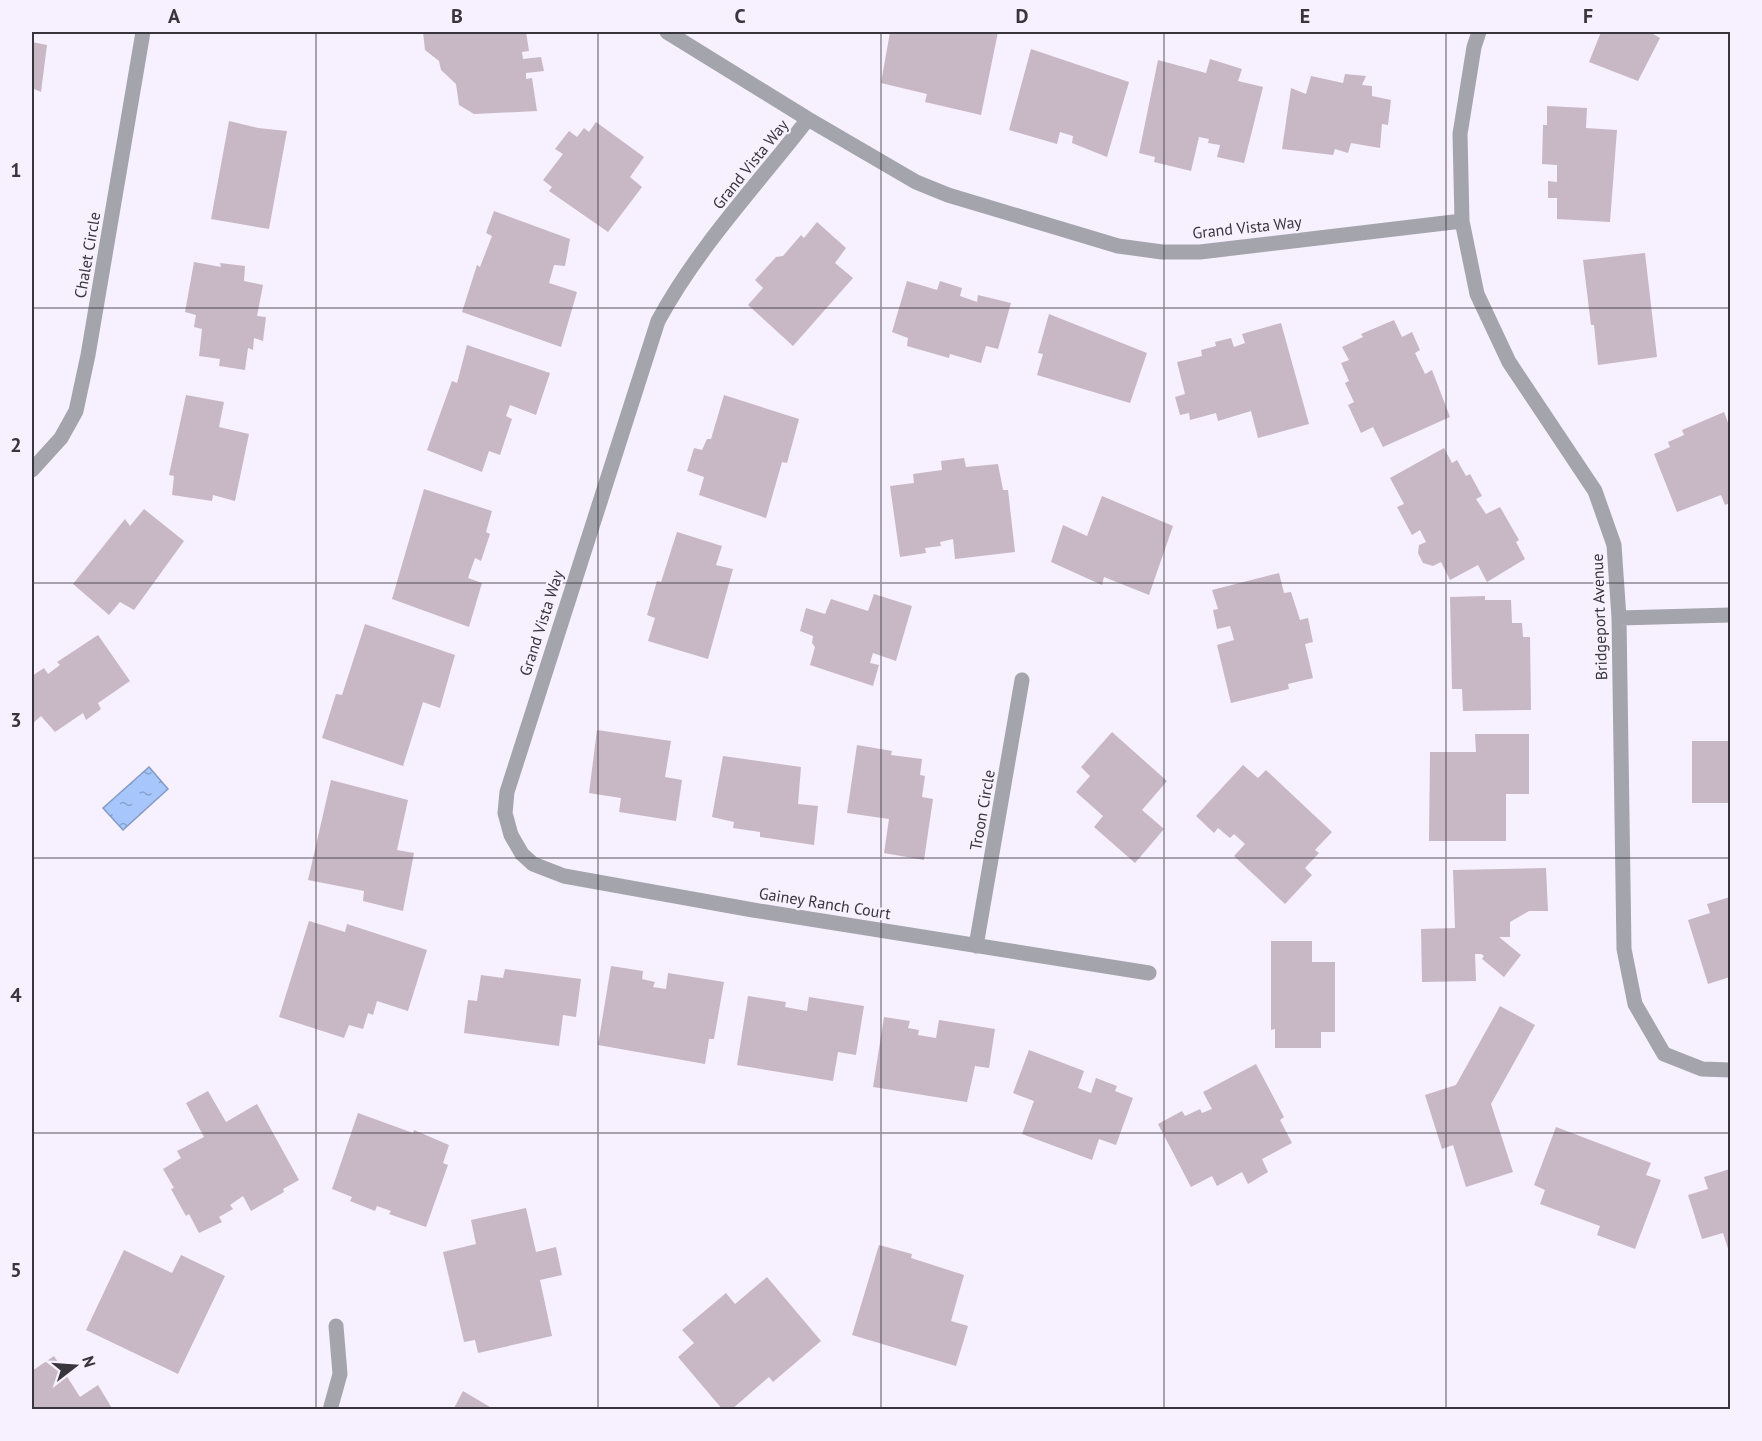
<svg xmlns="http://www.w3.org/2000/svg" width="1762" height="1441" viewBox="0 0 1762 1441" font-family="'PT Sans',sans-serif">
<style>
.water{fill:url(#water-ripples);stroke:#859ac2;stroke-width:1.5}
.building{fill:#c8b8c5}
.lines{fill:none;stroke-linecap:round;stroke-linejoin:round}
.minor{stroke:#a4a4ac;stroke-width:15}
.grid{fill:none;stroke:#39353c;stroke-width:1.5;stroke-opacity:0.55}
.labels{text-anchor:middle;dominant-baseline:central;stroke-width:4.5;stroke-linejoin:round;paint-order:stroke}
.street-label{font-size:16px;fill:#39353c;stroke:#f7f0ff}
.neatline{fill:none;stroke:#39353c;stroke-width:2}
.grid-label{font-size:20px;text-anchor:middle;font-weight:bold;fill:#39353c}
</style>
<defs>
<pattern id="water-ripples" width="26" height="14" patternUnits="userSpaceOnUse" patternTransform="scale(1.5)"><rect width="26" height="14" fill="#a6c6fc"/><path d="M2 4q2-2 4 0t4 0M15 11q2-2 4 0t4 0" fill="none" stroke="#88a2cd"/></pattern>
</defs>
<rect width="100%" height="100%" fill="#f7f0ff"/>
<path class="water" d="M149,767L168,789L123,830L103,808Z"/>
<path class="building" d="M423,32H526L529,51L522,52L523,59L541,57L544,71L526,73V79L532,78L537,111L474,114L459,105L456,84L441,70L439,61L425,50Z
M890,32H998L981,115L925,102L927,94L881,83Z
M1601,32H1654L1653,34L1660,38L1638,81L1589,62Z
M32,42L47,45L41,92L34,89L33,99Z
M1031,49L1129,82L1107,157L1072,143L1073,136L1060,132L1057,144L1009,130Z
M1210,59L1242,69L1238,81L1263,87L1244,163L1217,157L1220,145L1208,143L1209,139L1199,137L1191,171L1154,162L1155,157L1139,153L1158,60L1206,73Z
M1345,74L1366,76L1362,85L1372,86V96L1391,100L1388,125L1382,124L1380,148L1351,143L1348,153L1335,149L1333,155L1282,149L1291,88L1306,94L1311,76L1343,83Z
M1547,106L1587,108L1586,128L1617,130L1610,222L1557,219V198H1548V181L1557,182V165L1542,164L1543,125H1547Z
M229,121L258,128L287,131L269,229L211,219Z
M596,122L644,157L630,177L642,187L608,232L549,191L552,187L543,180L563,154L555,149L569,131L577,137L584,128L589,132Z
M494,211L570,239L565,266L554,265L549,283L577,292L561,347L462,312L477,265L480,267L492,236L486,233Z
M817,222L846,248L835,263L853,278L793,346L748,305L763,288L755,280L776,257L783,256L801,235L804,238Z
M1645,253L1657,357L1598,365L1594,325H1591L1583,260Z
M194,262L221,267L220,263L245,266L244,281L263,285L257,316L266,317L263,341L254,338L253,350L248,348L245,370L219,366L220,359L199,356L202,329L194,327L196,315L185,312Z
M907,281L937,290L940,281L962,288L960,296L977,302L978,295L1011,303L998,349L986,346L981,363L950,354L949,358L907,346L908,338L892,332Z
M1049,314L1147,353L1130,403L1037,375L1043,354L1038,353Z
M1394,320L1402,337L1412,332L1420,350L1415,353L1425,374L1432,370L1450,417L1383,447L1373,427L1361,433L1348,405L1354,402L1345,383L1349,381L1341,363L1349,360L1342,347L1363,337L1361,334Z
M1281,323L1309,424L1258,438L1251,411L1218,421L1216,413L1190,420L1189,413L1180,415L1175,397L1185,394L1177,362L1202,356L1201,350L1216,346L1215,342L1231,338L1234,347L1245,343L1242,334Z
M467,345L550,373L536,415L510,405L506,416L512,419L500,455L489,451L482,472L427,450L452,381L457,383Z
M186,395L224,402L219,427L249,434L235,501L213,495L212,501L172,495L174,476L169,475Z
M724,395L799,419L787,463L782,462L766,518L699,495L704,477L687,471L694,448L702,450L707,439H711Z
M1724,412L1730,428V503L1725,505L1721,495L1677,512L1654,454L1670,447L1668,442L1684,435L1682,430Z
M1444,448L1452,463L1457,460L1466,476L1470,474L1482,496L1476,499L1486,514L1500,507L1519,540L1516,542L1525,559L1487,582L1478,565L1450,580L1441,562L1433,566L1423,563L1418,553L1419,545L1426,542L1420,530L1412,535L1397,507L1404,504L1390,478Z
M964,458L966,467L998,464L1003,490H1008L1015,552L955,559L953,539L940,542L941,546L925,548L926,553L900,557L890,486L914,483L913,474L942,470L941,461Z
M424,489L492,511L486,532L490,534L481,561L475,558L468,578L482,583L469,627L392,599Z
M1102,496L1173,526L1149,595L1104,577L1102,585L1051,562L1063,525L1087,536Z
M144,509L184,541L134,610L120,602L109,615L73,584L125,519L130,526Z
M677,532L722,546L716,565L733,569L708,659L648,641L655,618L647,615L657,581L661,582Z
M1279,573L1284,593L1291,592L1300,620L1308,618L1313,642L1305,644L1313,678L1288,684L1289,689L1231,703L1217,645L1234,640L1230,626L1217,629L1213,610L1218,609L1212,590Z
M874,594L912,606L896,661L873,653L870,663L879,665L873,686L810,665L815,647L812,643L813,636L800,631L806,608L825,614L831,599L868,611Z
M1485,596V600H1511L1512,623H1522L1523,637H1530L1531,710L1463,711L1462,689H1452L1450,597Z
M365,624L455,655L440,708L423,702L403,766L322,738L336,694L342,695Z
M98,635L130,681L98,703L101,709L86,720L83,713L55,732L41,716L32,724V676L44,668L48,674L60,665L57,662Z
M597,730L671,741L665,777L682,780L676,821L619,812L621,798L589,793Z
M1112,732L1167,781L1142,810L1164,829L1135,863L1094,827L1103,816L1076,792L1090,776L1081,767Z
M1475,734H1529V794H1506V841H1429L1430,752H1476Z
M1692,741H1730V803H1692Z
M857,745L892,751L891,755L922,759L920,775L925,776L922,797L933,799L924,860L884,853L889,819L847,813Z
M723,756L801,767L798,804L818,806L814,845L760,837V832L733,828L734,822L712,817Z
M1243,765L1258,778L1266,770L1332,832L1315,850L1319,853L1305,868L1312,875L1285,904L1234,856L1245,844L1234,834L1230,838L1218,828L1214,833L1196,816Z
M331,780L408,800L397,850L414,853L403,911L363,901L364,891L308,880Z
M1546,868L1548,911H1529L1510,922V937H1499L1521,955L1504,977L1482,959L1484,956L1481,954H1475L1476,981L1422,982L1421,929L1455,928L1453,870Z
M1730,897V977L1708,984L1688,920L1710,913L1707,904Z
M309,921L345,932L347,924L427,950L408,1011L377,1001L373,1015L368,1013L363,1029L349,1025L344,1038L279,1017Z
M1271,941H1312V962H1335V1032H1321V1048H1275V1029L1271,1030Z
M611,966L643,971L642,979L655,982L653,987L666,989L668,973L724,982L714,1039H709L705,1064L598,1045Z
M505,969L581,979L576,1017L563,1015L559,1046L464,1033L468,1000L477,1001L481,975L503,978Z
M748,996L786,1002L785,1007L807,1011L809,997L864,1006L856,1055L838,1052L833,1081L737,1065Z
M1500,1006L1535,1025L1491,1104L1513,1172L1466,1187L1453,1145L1442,1149L1425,1095L1456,1085Z
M884,1017L910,1021L908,1028L919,1030L918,1035L936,1038L939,1020L995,1029L989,1068L975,1066L967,1102L873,1087Z
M1029,1050L1084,1071L1078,1088L1091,1093L1096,1078L1117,1086L1115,1091L1133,1098L1116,1145L1099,1139L1092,1160L1022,1134L1034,1101L1013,1093Z
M1256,1064L1284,1117L1280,1120L1292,1143L1262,1159L1268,1172L1248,1184L1242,1172L1217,1186L1212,1176L1191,1187L1158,1124L1182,1111L1185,1116L1200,1109L1202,1113L1212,1109L1203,1092Z
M208,1091L226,1122L257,1104L299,1180L283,1189L284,1192L251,1211L243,1196L230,1205L233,1209L219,1217L222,1222L199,1233L189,1214L186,1216L171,1189L174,1188L163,1169L181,1158L177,1151L204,1137L186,1103Z
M358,1113L413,1133L414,1130L449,1145L443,1163L448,1165L426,1227L389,1214L391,1211L377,1206L375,1211L350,1201L352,1197L332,1189Z
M1556,1127L1651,1163L1646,1175L1661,1180L1635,1249L1597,1235L1600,1226L1540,1204L1545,1190L1534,1185Z
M1730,1169V1255L1723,1233L1702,1239L1688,1195L1708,1189L1704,1177Z
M526,1208L536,1252L556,1247L562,1275L540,1280L552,1336L478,1353L475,1340L464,1342L443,1252L476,1244L471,1220Z
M879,1245L912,1254L911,1258L964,1275L951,1321L968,1326L956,1366L852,1335Z
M124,1250L172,1273L181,1255L225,1276L178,1374L86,1330Z
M767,1277L821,1341L773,1382L769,1377L731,1410H723L678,1357L694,1343L682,1330L726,1293L735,1304Z
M54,1356L80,1397L98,1385L113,1410H32V1371Z
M463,1391L495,1410H453Z"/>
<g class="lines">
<path class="minor" d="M667,32L808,119L916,182L948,195L1118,246L1162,252H1200L1462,221
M1479,32L1474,47L1460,134L1462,221L1477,294L1509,362L1595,491L1614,545L1619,618L1624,949L1635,1004L1664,1054L1702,1069L1730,1070
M808,119C757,185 698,247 658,321L507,792L505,813L511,835L522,854L533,864L564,876L753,910L1149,973
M32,470L61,438L76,411L88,355L143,32
M1619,618L1730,615
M976,946L1022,680
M330,1410L340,1374L336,1326"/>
</g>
<path class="grid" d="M316,32V1410M598,32V1410M881,32V1410M1164,32V1410M1446,32V1410M32,308H1730M32,583H1730M32,858H1730M32,1133H1730"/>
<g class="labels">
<g class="street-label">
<text transform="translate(750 164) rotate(-51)">Grand Vista Way</text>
<text transform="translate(1247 227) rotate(-6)">Grand Vista Way</text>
<text transform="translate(87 255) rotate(-80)">Chalet Circle</text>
<text transform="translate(1599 617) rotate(-92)">Bridgeport Avenue</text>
<text transform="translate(541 623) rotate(-72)">Grand Vista Way</text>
<text transform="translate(982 810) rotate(-80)">Troon Circle</text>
<text transform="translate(825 903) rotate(9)">Gainey Ranch Court</text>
</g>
</g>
<rect width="1762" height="1441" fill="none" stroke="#f7f0ff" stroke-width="66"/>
<g transform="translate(75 1366) rotate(73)" stroke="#f7f0ff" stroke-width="4.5" paint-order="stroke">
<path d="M0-4.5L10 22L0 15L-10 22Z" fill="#39353c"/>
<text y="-9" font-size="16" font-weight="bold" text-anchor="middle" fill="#39353c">N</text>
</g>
<rect x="33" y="33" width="1696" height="1375" class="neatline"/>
<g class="grid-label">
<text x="174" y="23">A</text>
<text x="457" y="23">B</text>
<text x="740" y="23">C</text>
<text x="1022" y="23">D</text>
<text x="1305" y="23">E</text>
<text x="1588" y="23">F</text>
<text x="16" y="177">1</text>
<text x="16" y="452">2</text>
<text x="16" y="727">3</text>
<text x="16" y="1002">4</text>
<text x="16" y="1277">5</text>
</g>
</svg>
